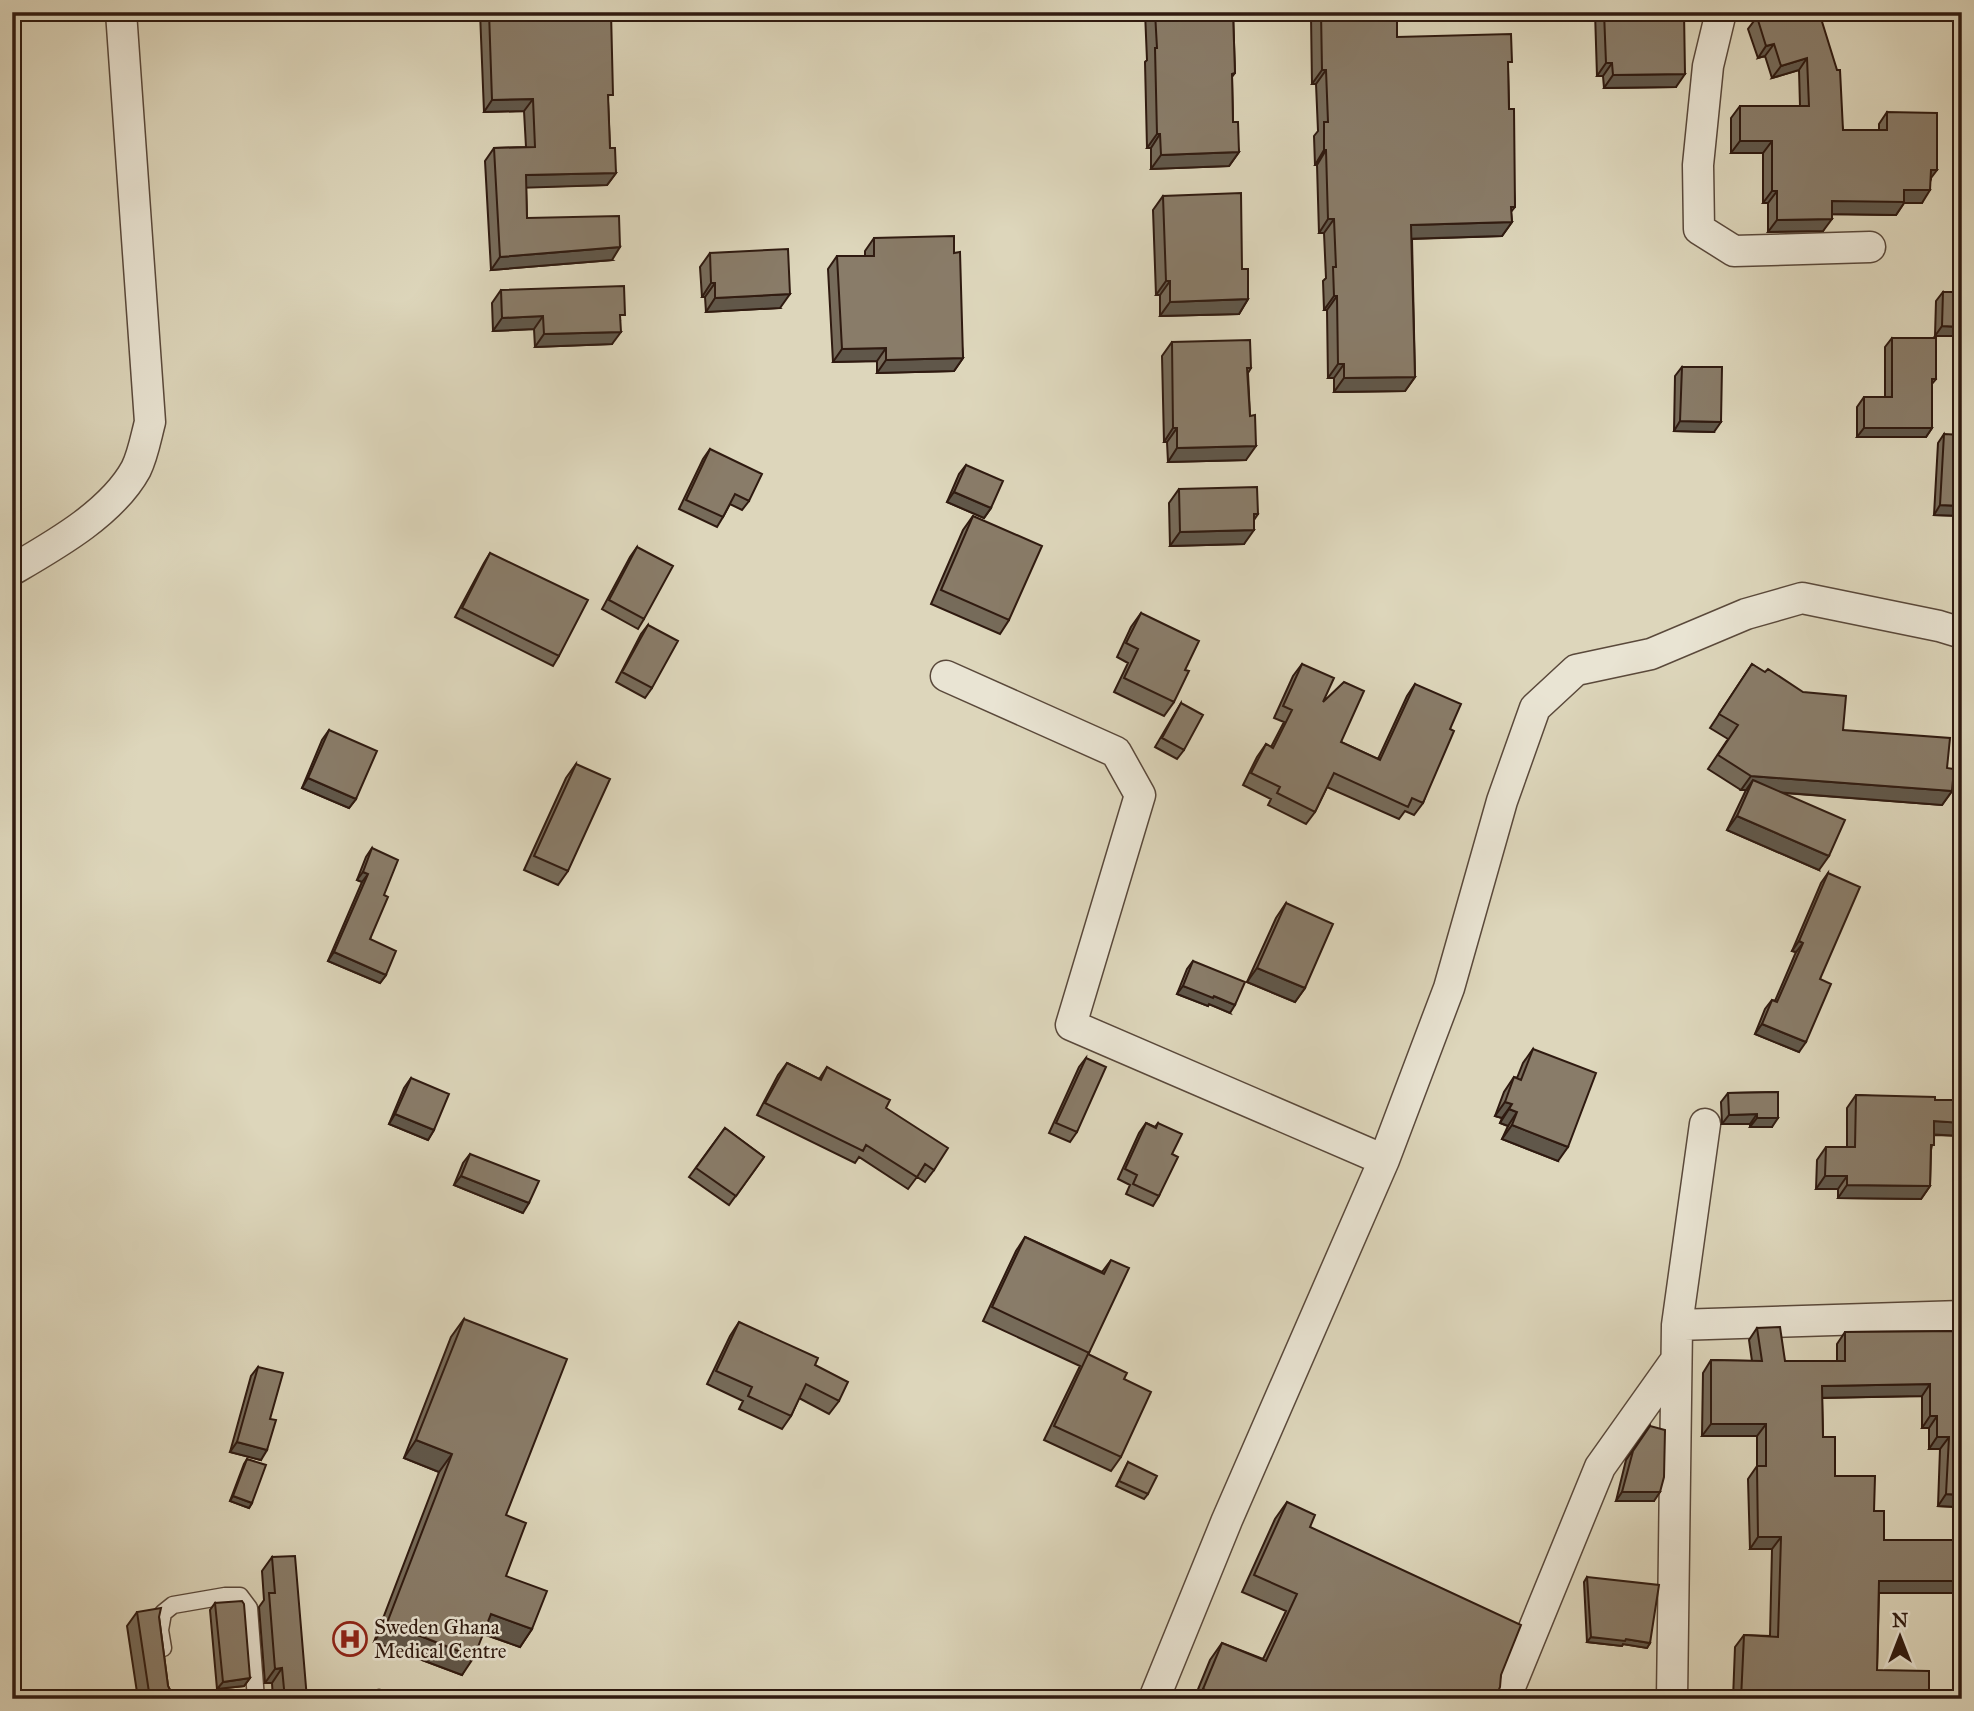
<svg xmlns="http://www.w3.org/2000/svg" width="1974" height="1711" viewBox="0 0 1974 1711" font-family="'IM FELL Great Primer',serif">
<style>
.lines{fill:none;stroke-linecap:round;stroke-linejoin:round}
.lane-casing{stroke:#5a493b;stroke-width:19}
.street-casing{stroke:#5a493b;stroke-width:33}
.lane{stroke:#e9e4d3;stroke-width:16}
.street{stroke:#e9e4d3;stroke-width:30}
.wall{fill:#766b5a;stroke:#2f1a10;stroke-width:2}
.shaded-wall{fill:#60574a;stroke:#2f1a10;stroke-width:2}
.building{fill:#897c69;stroke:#2f1a10;stroke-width:2}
.labels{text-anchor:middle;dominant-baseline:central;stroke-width:5;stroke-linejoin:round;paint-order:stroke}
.poi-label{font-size:21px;fill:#2f1a10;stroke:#e9e4d3;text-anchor:start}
</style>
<rect width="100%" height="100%" fill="#ddd6bb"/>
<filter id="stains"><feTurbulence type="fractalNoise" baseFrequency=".00286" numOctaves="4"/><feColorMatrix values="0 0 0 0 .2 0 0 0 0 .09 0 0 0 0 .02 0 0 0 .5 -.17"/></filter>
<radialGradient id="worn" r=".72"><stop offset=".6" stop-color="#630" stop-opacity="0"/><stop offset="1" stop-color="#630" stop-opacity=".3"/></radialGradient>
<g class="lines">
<g class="lane-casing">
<path id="lane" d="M163,1648L160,1630L163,1613L173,1605L225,1596H240L249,1608L256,1699
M379,1699V1698"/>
</g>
<g class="street-casing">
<path id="street" d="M1721,12L1708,66L1698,165L1699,229L1734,251L1870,247
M12,570C55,545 112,513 136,469C143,455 146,437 150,422L121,12
M946,676L1116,752L1140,795L1071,1025L1384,1160
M1677,1325L1962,1316
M1154,1699L1227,1520L1384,1160L1449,988L1502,801L1535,708L1576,670L1651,654L1746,614L1802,598L1939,626L1962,633
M1505,1699L1600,1467L1676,1360
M1672,1699L1677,1325L1705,1124"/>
</g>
<use href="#lane" class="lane"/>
<use href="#street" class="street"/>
</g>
<path class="wall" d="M480,12H611L608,101L610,148L616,173L607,185L526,187L527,218L612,260L491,270L485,161L494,148L526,147L524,111L484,112Z
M1145,12H1233L1235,73L1232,77L1233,122L1239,152L1229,166L1151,169V148H1147L1145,62L1147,60Z
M1308,12H1397V37L1508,67L1509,109L1515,207L1511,212L1512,222L1502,236L1412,239L1415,377L1405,391L1334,392V378H1328L1327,310H1324L1323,281L1326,278L1324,233H1319L1317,165H1315L1314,136L1318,131L1316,84H1312L1311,16H1308Z
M1595,12H1684L1676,87L1604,88L1603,76H1597Z
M1819,12L1843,130H1879V124L1887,112L1931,179L1922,203H1904L1896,215L1832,214L1823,231L1768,232V203H1763V153H1731V118L1740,106H1800L1799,70L1772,78L1765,56L1758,58L1748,29L1757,17Z
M1962,45V106H1957V70L1960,66V47Z
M1163,196L1248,299L1239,314L1160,316V295H1156L1153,210Z
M874,238L954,253L963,358L954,371L877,373V361L833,362L828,269L837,256H865V251Z
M710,253L780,308L706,312L705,297H702L700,267Z
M501,290L620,321L612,344L535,347L534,329L493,331L492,303Z
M1943,292L1962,336H1935L1936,301Z
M1892,338L1936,379L1932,384V428L1926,437H1857V407L1864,397H1885V347Z
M1172,342L1251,368L1248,373L1250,416L1246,460L1168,462L1167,442H1164L1162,356Z
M1682,367L1714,432L1674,431L1675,376Z
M1944,434L1962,516L1934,515L1938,443Z
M710,449L749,501L742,510L730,504L723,517L717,527L679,509L703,459Z
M966,465L991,508L984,518L947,502L959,474Z
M1179,489L1258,514L1254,520L1244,544L1170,546L1169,503Z
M973,516L1009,620L1000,634L931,604L963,530Z
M637,547L644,619L638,629L602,609L630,557Z
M490,553L559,656L553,666L455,617L484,563Z
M1141,613L1174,702L1164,716L1114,692L1128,663L1117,657L1131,627Z
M648,625L652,688L645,698L616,682L641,634Z
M1302,664L1323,702L1341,742L1378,759L1407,696L1415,684L1450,729L1423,803L1414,815L1405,811L1399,819L1327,787L1315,812L1306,824L1268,805L1271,799L1243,785L1257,757L1266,744L1271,747L1284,722L1274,718L1293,676Z
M1752,664L1843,730L1947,768L1952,791L1942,805L1784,793L1819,870L1727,830L1746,790H1741L1708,769L1728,739L1710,728Z
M1181,703L1184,750L1177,759L1155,747Z
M329,730L356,799L349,808L302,788L322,740Z
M576,764L568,871L558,885L524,870L566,778Z
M372,848L384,895L370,939L386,975L380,983L328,961L362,882L357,880L366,857Z
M1828,873L1820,979L1799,1052L1755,1034L1765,1009L1772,1000L1775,1001L1796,952L1792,951L1821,883Z
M1286,903L1305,988L1295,1002L1247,982L1276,918Z
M1193,961L1230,1013L1209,1004L1208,1006L1177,994L1187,969Z
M1533,1049L1558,1161L1502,1139L1508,1126L1500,1123L1502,1118L1495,1116L1504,1092L1514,1077L1517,1078L1523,1063Z
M1086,1058L1077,1132L1070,1142L1049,1133L1079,1067Z
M787,1063L819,1079L827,1067L886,1108L934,1170L925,1182L917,1177L908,1189L859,1157L855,1163L757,1115L778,1075Z
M411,1078L434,1130L428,1140L389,1124L404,1088Z
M1778,1092L1772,1127H1750V1124H1722L1721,1102L1728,1093Z
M1856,1095L1935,1100H1962V1136L1934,1135L1931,1150L1930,1186L1921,1199L1838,1198V1189H1816L1817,1160L1826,1147H1847V1108Z
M1146,1123L1155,1127L1158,1123L1172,1154L1159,1196L1153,1206L1126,1194L1130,1185L1118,1179L1139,1133Z
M725,1128L764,1157L729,1205L689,1177Z
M470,1154L523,1213L454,1185L463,1163Z
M1025,1237L1102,1272L1111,1260L1089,1353L1088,1355L1124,1379L1121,1457L1111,1471L1044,1440L1080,1366L983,1321L1016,1251Z
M464,1319L506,1515V1576L532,1629L520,1647L483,1634L462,1675L374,1642L439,1472L404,1458L451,1337Z
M739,1322L815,1365L839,1401L829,1414L799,1398L791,1416L782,1429L739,1409L743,1401L707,1384L730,1336Z
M1757,1328L1785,1361H1837V1344L1845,1332L1962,1331V1500L1957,1507L1938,1506L1940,1449H1929V1428H1922V1396L1822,1398L1823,1437L1835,1476L1874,1511L1884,1540L1961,1581L1953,1593H1879L1877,1670L1929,1699H1733L1735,1647L1744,1635L1770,1636L1772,1549H1750L1748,1479L1757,1466V1436H1702L1703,1373L1711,1360L1752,1361L1749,1340Z
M258,1367L270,1419L261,1460L230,1452L251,1376Z
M1650,1426L1654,1501H1616L1626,1460Z
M247,1459L252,1503L249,1508L230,1501L244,1464Z
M1128,1462L1148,1494L1144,1499L1116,1486Z
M1287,1502L1310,1527L1501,1675L1495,1699H1194L1210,1660L1222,1643L1263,1659L1286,1611L1242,1592L1275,1519Z
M272,1557L307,1699H273L272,1683H265L259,1607L264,1600L262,1571Z
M1587,1577L1650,1643L1647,1648L1623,1644L1622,1646L1587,1642L1584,1582Z
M215,1603L250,1678L244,1686L217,1689L210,1610Z
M137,1612L159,1617L168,1686L171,1692L177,1699H138L127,1626Z"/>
<path class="shaded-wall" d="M1774,44L1765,56L1758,58L1766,46Z
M1807,58L1799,70L1772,78L1781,66Z
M1606,63H1612L1603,76H1597Z
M1322,70H1326L1316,84H1312Z
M1685,74L1676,87L1604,88L1613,75Z
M533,99L524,111L484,112L492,100Z
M1962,99V106H1957Z
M1157,134H1160L1151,148H1147Z
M1740,141H1772L1763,153H1731Z
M1324,150H1326L1317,165H1315Z
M1239,152L1229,166L1151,169L1161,155Z
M1931,170H1937L1928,182Z
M616,173L607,185L517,188L526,175Z
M1904,190H1930L1922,203H1904L1896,215L1823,214L1832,201Z
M1772,191H1777L1768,203H1763Z
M1328,219H1334L1324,233H1319Z
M1832,219L1823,231L1768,232L1777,220Z
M1512,222L1502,236L1401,239L1411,225Z
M620,247L612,260L491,270L500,257Z
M1166,281H1170L1160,295H1156Z
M711,283H715L705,297H702Z
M790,294L780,308L706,312L715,298Z
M1334,296H1337L1327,310H1324Z
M1248,299L1239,314L1160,316L1170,302Z
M543,316L534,329L493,331L502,318Z
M1942,326L1962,327V336H1935Z
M621,332L612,344L535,347L544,334Z
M886,348L877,361L833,362L842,349Z
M963,358L954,371L877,373L886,360Z
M1338,364H1344L1334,378H1328Z
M1415,377L1405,391L1334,392L1344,378Z
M1680,421L1721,422L1714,432L1674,431Z
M1173,428H1177L1167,442H1164Z
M1864,428H1932L1926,437H1857Z
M1256,446L1246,460L1168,462L1177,448Z
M954,492L991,508L984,518L947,502Z
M1940,505L1962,506V516L1934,515Z
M1254,530L1244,544L1170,546L1180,532Z
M1751,776L1952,791L1942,805L1748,790L1753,780L1746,790H1741Z
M308,778L356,799L349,808L302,788Z
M1737,816L1829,856L1819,870L1727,830Z
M363,872L368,874L362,882L357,880Z
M1799,941L1803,943L1796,952L1792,951Z
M334,952L386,975L380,983L328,961Z
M1257,968L1305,988L1295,1002L1247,982Z
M1183,986L1214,996L1235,1005L1230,1013L1209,1004L1208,1006L1177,994Z
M1762,1024L1806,1042L1799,1052L1755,1034Z
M1505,1102L1512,1104L1502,1118L1495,1116Z
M1509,1109L1517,1112L1508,1126L1500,1123Z
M395,1114L434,1130L428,1140L389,1124Z
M1757,1114L1750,1124H1722L1729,1115Z
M1757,1118H1778L1772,1127H1750Z
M1934,1121L1962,1123V1136L1925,1134Z
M1512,1125L1568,1147L1558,1161L1502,1139Z
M461,1176L529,1203L523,1213L454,1185Z
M1825,1176H1847L1838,1189H1816Z
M1847,1185L1930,1186L1921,1199L1838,1198Z
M1930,1384L1922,1396L1813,1398L1822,1386Z
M1930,1416H1937L1929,1428H1922Z
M1711,1424H1766L1757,1436H1702Z
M1937,1437H1949L1940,1449H1929Z
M416,1440L452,1454L439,1472L404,1458Z
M237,1442L267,1450L261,1460L230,1452Z
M1622,1492H1660L1654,1501H1616Z
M1946,1494L1962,1495V1500L1957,1507L1938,1506Z
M233,1496L252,1503L249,1508L230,1501Z
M1758,1537H1781L1772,1549H1750Z
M1879,1581H1961L1953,1593H1871Z
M491,1614L532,1629L520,1647L478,1632Z
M387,1623L474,1657L462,1675L374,1642Z
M1591,1637L1626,1639L1650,1643L1647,1648L1623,1644L1622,1646L1587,1642Z
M282,1668L272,1683H265L275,1669Z
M250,1678L244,1686L217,1689L223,1682Z
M1203,1689L1225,1699H1196Z"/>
<path class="building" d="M489,12H611L613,95H608L610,148H615L616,173L526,175L527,218L619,216L620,247L500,257L494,148L535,147L533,99L492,100Z
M1155,12H1233L1235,73L1232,74L1233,122H1238L1239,152L1161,155L1160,134H1157L1155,48H1157Z
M1321,12H1397V37L1511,34L1512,62H1508L1509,109H1514L1515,207H1511L1512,222L1411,225L1415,377L1344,378V364H1338L1337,296H1334L1333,267H1336L1334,219H1328L1326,150H1324V122H1328L1326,70H1322Z
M1604,12H1684L1685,74L1613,75L1612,63H1606Z
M1773,12H1819L1837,70H1840L1843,130H1887V112L1937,113V170H1931L1930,190H1904V202L1832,201V219L1777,220V191H1772V141H1740V106H1809L1807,58L1781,66L1774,44L1766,46L1757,17Z
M1241,193L1242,269H1248V299L1170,302V281H1166L1163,196Z
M954,236V253L960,252L963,358L886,360V348L842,349L837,256H874V238Z
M788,249L790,294L715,298V283H711L710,253Z
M624,286L625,315H620L621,332L544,334L543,316L502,318L501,290Z
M1943,292H1962V327L1942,326Z
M1892,338H1936V379H1932V428H1864V397H1892Z
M1250,340L1251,368H1247L1250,416L1255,415L1256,446L1177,448V428H1173L1172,342Z
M1682,367H1722L1721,422L1680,421Z
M1944,434L1962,435V506L1940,505Z
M710,449L762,474L749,501L735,494L723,517L686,500Z
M966,465L1003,481L991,508L954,492Z
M1257,487L1258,514H1254V530L1180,532L1179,489Z
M973,516L1042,546L1009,620L941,590Z
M637,547L673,566L644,619L609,600Z
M490,553L588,600L559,656L462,608Z
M1141,613L1199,641L1185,670L1189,671L1174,702L1124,678L1138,649L1126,643Z
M648,625L678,641L652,688L622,672Z
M1302,664L1334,678L1323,702L1344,682L1364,691L1341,742L1380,760L1415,684L1461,704L1450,729L1454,731L1423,803L1412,798L1408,807L1334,773L1315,812L1277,793L1280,787L1251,773L1266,744L1273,748L1292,710L1283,706Z
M1752,664L1765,672L1768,669L1803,692L1846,696L1843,730L1950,738L1947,768L1954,769L1952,791L1751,776L1718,755L1738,725L1719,714Z
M1181,703L1203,715L1184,750L1162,738Z
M329,730L377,751L356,799L308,778Z
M576,764L610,779L568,871L534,856Z
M1753,780L1845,820L1829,856L1737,816Z
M372,848L398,860L384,895L388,897L370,939L396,951L386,975L334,952L368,874L363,872Z
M1828,873L1860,887L1820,979L1831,984L1806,1042L1762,1024L1772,1000L1777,1002L1803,943L1799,941Z
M1286,903L1333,924L1305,988L1257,968Z
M1193,961L1245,982L1235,1005L1214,996L1213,998L1183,986Z
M1533,1049L1596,1073L1568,1147L1512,1125L1517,1112L1509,1109L1512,1104L1505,1102L1514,1077L1521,1080Z
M1086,1058L1106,1067L1077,1132L1056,1123Z
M787,1063L821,1080L827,1067L890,1100L886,1108L948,1148L934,1170L925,1164L917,1177L866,1145L863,1151L765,1103Z
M411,1078L449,1094L434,1130L395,1114Z
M1778,1092V1118H1757V1114L1729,1115L1728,1093Z
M1856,1095L1935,1097V1100H1962V1123L1934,1121V1145H1931L1930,1186L1847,1185V1176H1825L1826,1147H1855Z
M1146,1123L1156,1128L1158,1123L1182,1134L1172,1154L1178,1157L1159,1196L1133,1184L1137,1175L1125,1169Z
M725,1128L764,1157L736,1196L696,1168Z
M470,1154L539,1181L529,1203L461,1176Z
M1025,1237L1104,1274L1111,1260L1129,1268L1089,1353L992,1307Z
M464,1319L567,1359L506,1515L526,1523L506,1576L547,1591L532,1629L491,1614L474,1657L387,1623L452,1454L416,1440Z
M739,1322L818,1358L815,1365L848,1382L839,1401L806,1384L791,1416L748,1396L752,1387L716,1371Z
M1780,1327L1785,1361H1845V1332L1962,1331V1495L1946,1494L1949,1437H1937V1416H1930V1384L1822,1386L1823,1437H1835V1476H1875L1874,1511H1884V1540H1961V1581H1879L1877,1670L1929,1671V1699H1741L1744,1635L1778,1637L1781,1537H1758L1757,1466H1766V1424H1711V1360L1762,1361L1757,1328Z
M1088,1354L1127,1373L1124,1379L1151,1392L1121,1457L1054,1426Z
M258,1367L283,1373L270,1419L276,1420L267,1450L237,1442Z
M1650,1426L1665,1430L1664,1477L1660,1492H1622L1633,1451Z
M247,1459L266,1465L252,1503L233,1496Z
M1128,1462L1157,1476L1148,1494L1119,1481Z
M1287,1502L1315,1515L1310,1527L1521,1625L1501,1675L1500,1687L1495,1699H1225L1203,1689L1222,1643L1266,1661L1297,1594L1254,1575Z
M295,1556L307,1699H285L282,1668L275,1669L269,1593H275L272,1557Z
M1587,1577L1659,1585L1650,1643L1626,1639L1625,1641L1591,1637Z
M242,1601L244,1604L250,1678L223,1682L215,1603Z
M161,1608L159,1617L168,1686L171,1692L176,1695L177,1699H150L137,1612Z"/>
<defs>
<g id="hospital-ring" transform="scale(1.75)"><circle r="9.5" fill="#e9e4d3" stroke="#8f2418" stroke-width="1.5"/><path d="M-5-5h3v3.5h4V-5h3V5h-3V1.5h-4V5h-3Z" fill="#8f2418"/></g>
</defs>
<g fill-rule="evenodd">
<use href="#hospital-ring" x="350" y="1639"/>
</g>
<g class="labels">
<g class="poi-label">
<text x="374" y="1627">Sweden Ghana<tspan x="374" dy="24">Medical Centre</tspan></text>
</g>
</g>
<rect width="1974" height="1711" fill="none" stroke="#ddd6bb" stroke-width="42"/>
<rect x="14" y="14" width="1946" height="1683" fill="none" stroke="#2f1a10" stroke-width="3.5"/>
<rect x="21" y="21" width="1932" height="1669" fill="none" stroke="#2f1a10" stroke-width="2"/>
<g transform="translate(1900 1637)" stroke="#e9e4d3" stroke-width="5" paint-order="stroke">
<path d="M0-5L12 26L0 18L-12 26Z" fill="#2f1a10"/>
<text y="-10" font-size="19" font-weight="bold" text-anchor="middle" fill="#2f1a10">N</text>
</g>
<rect width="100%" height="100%" filter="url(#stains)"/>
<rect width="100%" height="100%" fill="url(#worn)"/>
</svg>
